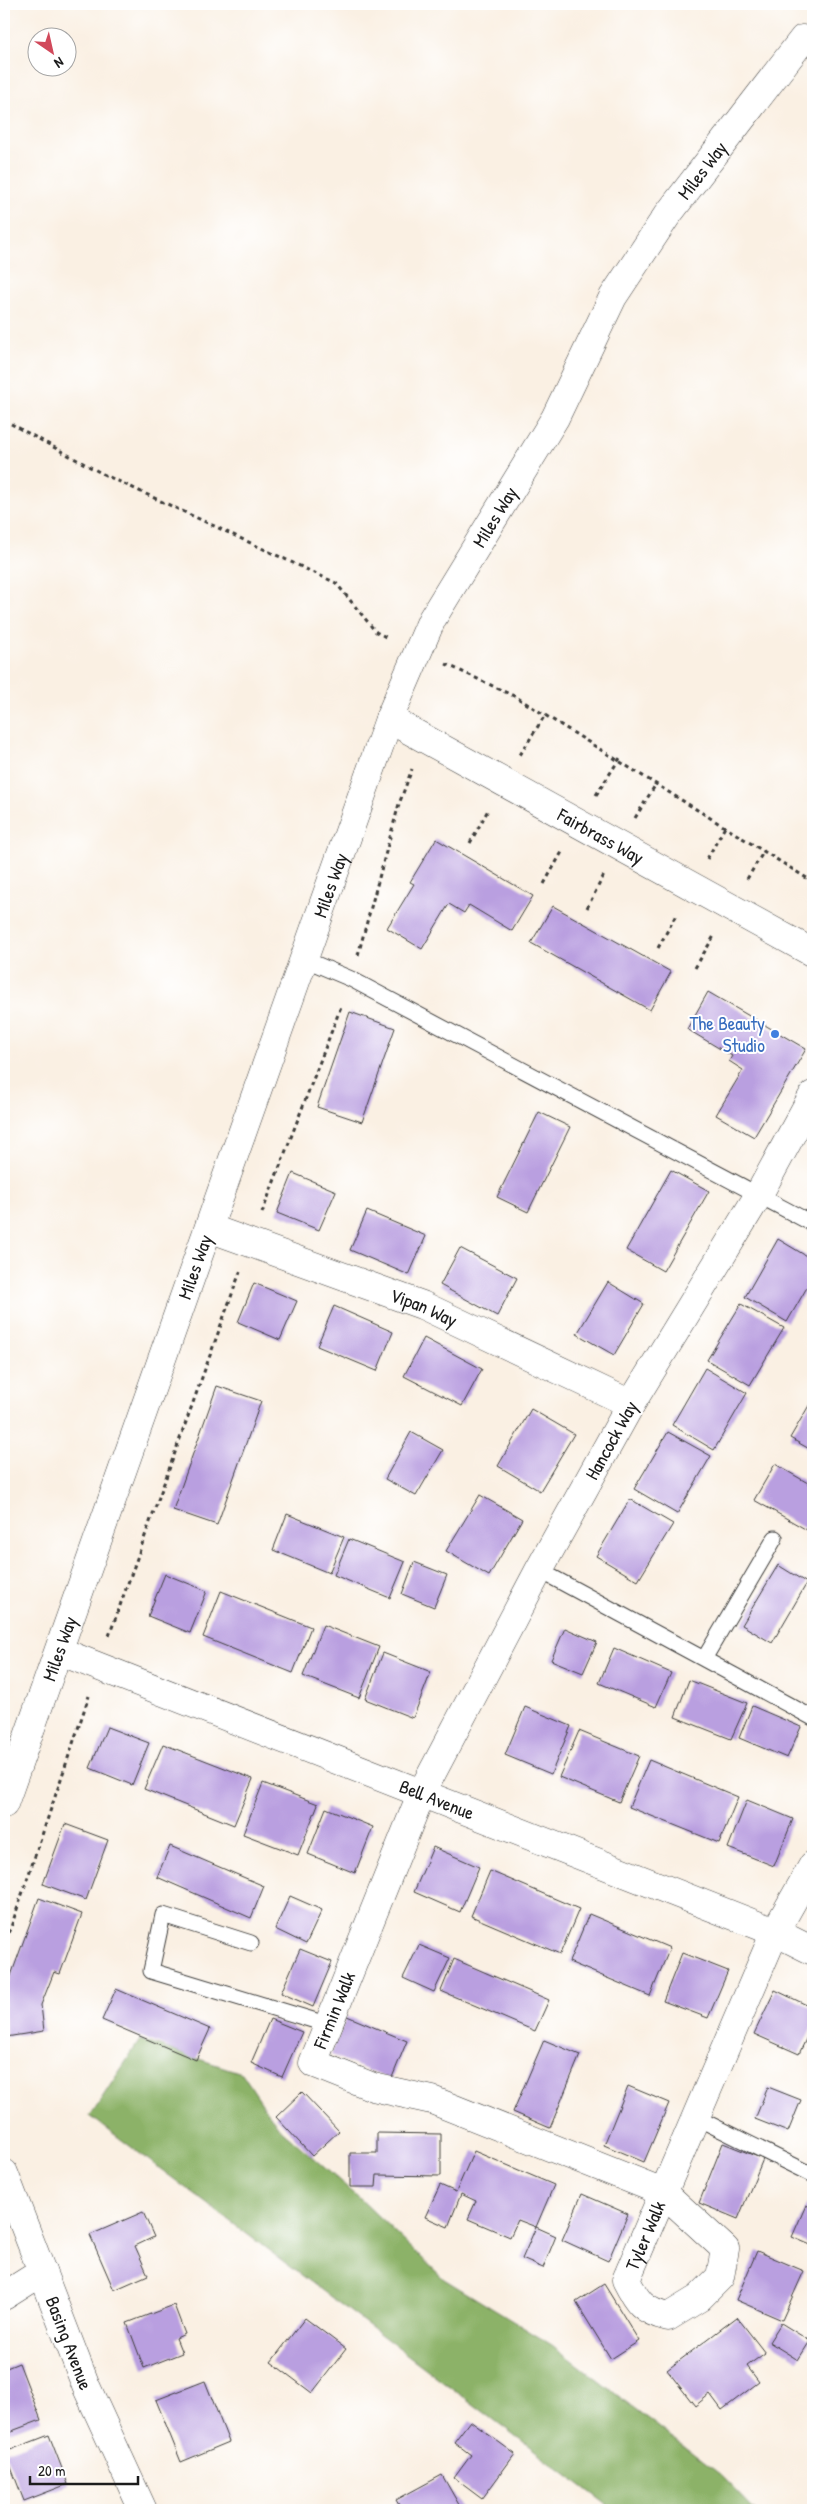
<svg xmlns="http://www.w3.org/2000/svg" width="817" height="2514" viewBox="0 0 817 2514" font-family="'Patrick Hand',sans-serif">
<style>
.forest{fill:#8cb268;stroke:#546742}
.building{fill:#b99fe0}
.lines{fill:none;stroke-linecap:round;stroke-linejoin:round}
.lane-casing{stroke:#3d3c3a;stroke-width:17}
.street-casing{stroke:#3d3c3a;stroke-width:29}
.path{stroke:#3d3c3a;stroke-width:3;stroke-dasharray:4 4;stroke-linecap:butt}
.lane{stroke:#fff;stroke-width:15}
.street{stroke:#fff;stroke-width:28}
.shop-dot{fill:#3f7fe0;stroke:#fff;stroke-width:2}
.labels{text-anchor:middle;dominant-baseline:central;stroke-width:4;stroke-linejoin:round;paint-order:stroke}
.street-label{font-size:19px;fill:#1c1c1c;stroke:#fff}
.shop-label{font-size:19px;fill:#366cbe;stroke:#fff;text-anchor:end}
</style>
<rect width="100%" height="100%" fill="#fff"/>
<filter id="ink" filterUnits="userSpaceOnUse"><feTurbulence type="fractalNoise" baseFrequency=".02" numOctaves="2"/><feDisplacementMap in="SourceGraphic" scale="10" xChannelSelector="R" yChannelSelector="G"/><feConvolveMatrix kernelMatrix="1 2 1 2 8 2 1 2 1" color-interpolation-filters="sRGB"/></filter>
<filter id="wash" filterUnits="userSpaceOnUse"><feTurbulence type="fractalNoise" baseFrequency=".0096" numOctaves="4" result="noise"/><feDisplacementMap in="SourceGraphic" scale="20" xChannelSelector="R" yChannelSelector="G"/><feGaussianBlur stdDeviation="1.12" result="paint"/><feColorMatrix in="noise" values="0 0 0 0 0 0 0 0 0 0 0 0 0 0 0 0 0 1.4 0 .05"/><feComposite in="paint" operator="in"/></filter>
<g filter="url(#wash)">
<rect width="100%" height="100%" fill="#faf0e3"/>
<path class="forest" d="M140,2040L242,2073L278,2127L357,2196L444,2279L552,2345L721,2475L755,2510H614L90,2116Z"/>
<g id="blocks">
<path class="building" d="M436,839L533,896L512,931L469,905L464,913L449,904L422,949L387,928L414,884L410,882Z
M553,906L671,972L650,1010L531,943Z
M708,992L806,1049L754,1137L716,1115L743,1070L729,1061L732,1056L687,1029Z
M350,1012L395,1028L362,1122L317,1107Z
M539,1112L570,1127L528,1212L497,1197Z
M671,1170L709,1191L663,1271L626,1250Z
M293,1173L336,1191L319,1230L277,1213Z
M367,1211L426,1236L409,1275L350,1250Z
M778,1239L813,1260V1277L787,1322L745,1297Z
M460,1248L517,1278L497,1316L440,1285Z
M608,1282L644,1304L614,1355L577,1334Z
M254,1283L297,1301L280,1340L238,1322Z
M741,1304L784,1328L750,1385L707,1360Z
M334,1306L393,1332L377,1371L317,1346Z
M424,1338L482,1369L462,1406L404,1376Z
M705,1368L747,1393L714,1450L672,1425Z
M217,1386L261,1401L217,1525L173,1510Z
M811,1402L813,1403V1451L790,1438Z
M531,1409L574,1434L540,1491L498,1466Z
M411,1432L443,1450L416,1496L385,1479Z
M668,1432L711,1456L677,1514L634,1489Z
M775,1464L813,1486V1518L807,1530L754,1500Z
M480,1495L522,1519L489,1576L446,1551Z
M630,1499L673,1524L638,1581L596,1556Z
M287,1514L344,1537L329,1573L273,1550Z
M349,1539L405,1562L390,1598L334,1575Z
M414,1562L447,1575L434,1607L402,1594Z
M778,1565L807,1583L772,1643L742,1625Z
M165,1574L207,1591L190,1633L148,1616Z
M221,1591L311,1627L293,1673L203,1637Z
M323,1625L379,1647L359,1698L303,1676Z
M565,1628L597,1642L583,1673L551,1660Z
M614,1648L671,1673L656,1707L599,1683Z
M383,1653L431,1672L413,1718L365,1699Z
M689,1680L747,1703L731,1739L675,1717Z
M752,1706L801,1727L787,1758L739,1738Z
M525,1707L571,1726L551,1774L505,1755Z
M107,1727L149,1743L132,1785L90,1768Z
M579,1731L639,1756L619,1802L559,1777Z
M163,1744L253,1779L234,1825L144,1789Z
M649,1760L738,1797L719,1843L629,1807Z
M263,1783L318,1804L298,1855L243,1834Z
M747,1800L793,1819L774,1866L728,1848Z
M326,1808L373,1827L355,1873L308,1854Z
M65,1824L108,1840L86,1900L43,1884Z
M170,1846L264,1886L251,1918L157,1877Z
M433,1847L479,1867L460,1912L414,1892Z
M490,1871L579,1909L560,1954L471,1916Z
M290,1896L322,1910L306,1944L275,1929Z
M39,1898L82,1914L60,1974L54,1972L41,2005L44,2031L6,2037L4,1995Z
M589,1914L670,1948L650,1996L569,1962Z
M419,1945L450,1958L434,1992L403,1978Z
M300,1949L332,1962L313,2007L281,1993Z
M682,1953L728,1971L708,2018L663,2001Z
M454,1959L549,2000L535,2031L441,1991Z
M116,1989L210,2029L196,2060L102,2020Z
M775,1990L813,2008V2024L799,2054L754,2034Z
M347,2016L407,2041L391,2080L331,2055Z
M270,2019L302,2032L282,2077L251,2063Z
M544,2040L580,2055L550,2128L513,2112Z
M628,2086L669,2103L644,2162L604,2145Z
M768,2087L801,2100L788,2132L755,2119Z
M302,2092L339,2131L312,2156L276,2117Z
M377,2133L441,2134V2176L377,2175L376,2187H350V2153H377Z
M723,2143L763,2159L738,2219L699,2203Z
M474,2151L554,2185L536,2227L518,2220L510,2237L468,2219L476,2201L461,2194L448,2227L425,2217L440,2185L456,2192Z
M582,2194L628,2214L608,2261L562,2240Z
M806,2205L813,2208V2246L792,2237Z
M143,2212L154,2237L135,2246L148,2275L114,2290L90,2235Z
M536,2227L556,2236L543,2268L522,2259Z
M757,2251L804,2271L782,2320L736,2300Z
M604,2284L639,2341L611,2359L576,2302Z
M174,2305L185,2334L176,2338L182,2353L144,2368L127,2323Z
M737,2317L765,2353L747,2366L759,2382L722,2410L710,2394L695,2406L667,2370Z
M305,2318L346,2349L312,2393L271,2362Z
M781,2323L810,2341L798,2360L769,2342Z
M19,2363L41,2420L4,2434V2369Z
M205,2381L229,2442L181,2462L156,2400Z
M470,2421L515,2454L482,2499L454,2478L471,2455L454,2442Z
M49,2435L68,2484L24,2501L5,2452Z
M442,2475L462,2510H402L396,2500Z"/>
</g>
</g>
<g filter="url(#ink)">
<use href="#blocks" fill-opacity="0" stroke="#3d3c3a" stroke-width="1"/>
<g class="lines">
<g class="lane-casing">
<path id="lane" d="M304,959L351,979L813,1224
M539,1570L813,1718
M704,1659L775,1538
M251,1943L163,1915L151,1971L329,2025
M695,2117L813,2175"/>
</g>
<g class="street-casing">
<g id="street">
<path id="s1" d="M389,719L813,953"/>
<path id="s2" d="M813,1095L758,1196L631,1404L539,1570L422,1792L313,2063L373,2087L432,2100L663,2192L725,2249L720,2277L699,2298L668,2317C643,2311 637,2302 626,2280L775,1932L813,1865"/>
<path id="s3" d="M209,1228L422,1305L631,1404"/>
<path id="s4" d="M59,1651L775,1932L813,1951"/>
<path id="s5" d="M4,1804L389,719L432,619L555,418L613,297L666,217L803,39"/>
<path id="s6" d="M4,2173L86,2386L143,2510"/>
<path d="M4,2296L42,2272"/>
</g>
</g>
<path class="path" d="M4,420L103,474L336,583L376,632L388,638
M446,664L516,697L813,882
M520,755L545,715
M596,795L620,758
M635,818L656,784
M470,843L488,810
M707,859L725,827
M747,879L764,851
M544,884L562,852
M587,908L605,873
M658,948L676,915
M358,955L399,804L412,769
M695,968L714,936
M262,1213L342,1004
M109,1636L240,1272
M4,1940L11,1927L89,1696"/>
<use href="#lane" class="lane"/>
<use href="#street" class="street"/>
</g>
</g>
<circle class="shop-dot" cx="775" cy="1034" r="5"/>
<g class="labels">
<g class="street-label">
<text stroke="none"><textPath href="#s5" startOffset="1785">Miles Way</textPath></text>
<text stroke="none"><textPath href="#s5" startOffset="1380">Miles Way</textPath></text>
<text stroke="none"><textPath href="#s1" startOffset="242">Fairbrass Way</textPath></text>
<text stroke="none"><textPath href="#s5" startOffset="975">Miles Way</textPath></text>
<text stroke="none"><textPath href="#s5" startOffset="570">Miles Way</textPath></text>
<text stroke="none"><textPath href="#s3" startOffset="229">Vipan Way</textPath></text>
<text transform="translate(611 1440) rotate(-61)">Hancock Way</text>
<text stroke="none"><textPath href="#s5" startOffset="165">Miles Way</textPath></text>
<text stroke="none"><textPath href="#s4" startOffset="406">Bell Avenue</textPath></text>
<text transform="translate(334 2010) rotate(-68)">Firmin Walk</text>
<text stroke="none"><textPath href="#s2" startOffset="1751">Tyler Walk</textPath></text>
<text stroke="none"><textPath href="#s6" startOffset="182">Basing Avenue</textPath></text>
</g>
<g class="shop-label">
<text x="765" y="1023">The Beauty<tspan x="765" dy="22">Studio</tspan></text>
</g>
</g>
<rect width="817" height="2514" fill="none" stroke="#fff" stroke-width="20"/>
<g transform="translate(52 52) rotate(146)"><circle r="24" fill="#ffffff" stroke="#a4a4a4"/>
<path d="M0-4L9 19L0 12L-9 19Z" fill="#d1495b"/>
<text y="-8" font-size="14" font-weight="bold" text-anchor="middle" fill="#1c1c1c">N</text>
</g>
<path d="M30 2476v8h108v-8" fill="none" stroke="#1c1c1c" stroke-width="2.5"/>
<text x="38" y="2476" font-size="15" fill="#1c1c1c" stroke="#ffffff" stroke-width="4" paint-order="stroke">20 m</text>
</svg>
